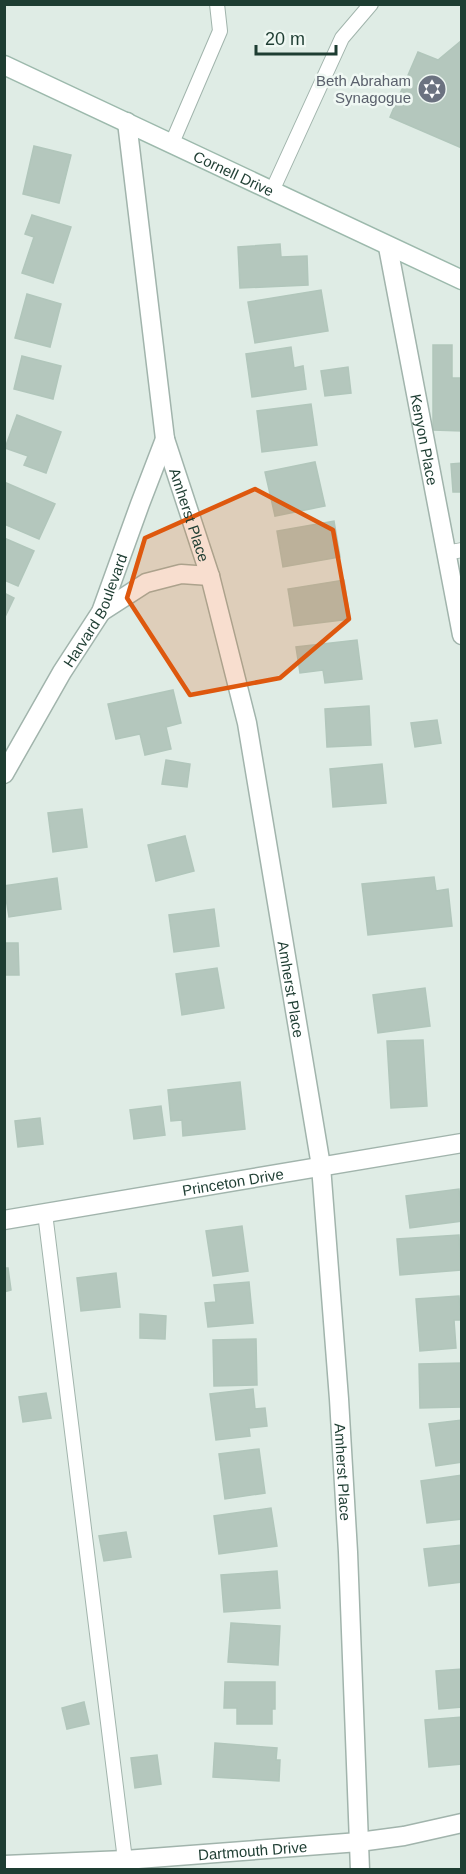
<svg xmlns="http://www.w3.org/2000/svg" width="466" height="1874" viewBox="0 0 466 1874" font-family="Arial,sans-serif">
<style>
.building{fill:#b4c7bd;stroke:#b1c6bb;stroke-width:1.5}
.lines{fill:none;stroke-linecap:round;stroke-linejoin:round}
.lane-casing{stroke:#a1b4ac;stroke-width:16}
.street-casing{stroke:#a1b4ac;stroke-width:21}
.secondary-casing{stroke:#9cb9ac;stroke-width:21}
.lane{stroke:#fff;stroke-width:14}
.street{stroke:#fff;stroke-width:18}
.secondary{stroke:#fff;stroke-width:18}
.marked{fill:#de580e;fill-opacity:0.2;stroke:#de580e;stroke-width:4.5;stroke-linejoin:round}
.labels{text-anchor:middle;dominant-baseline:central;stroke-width:5;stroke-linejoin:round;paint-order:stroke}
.worship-label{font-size:15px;fill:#5b616d;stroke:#eff8f3;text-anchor:end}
.street-label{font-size:15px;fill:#1e3d32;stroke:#eff8f3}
</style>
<rect width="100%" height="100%" fill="#dfece5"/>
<path class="building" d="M462,40V148L390,117L418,52L438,60Z
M34,146L71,155L59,203L23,194Z
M32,215L71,227L53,283L22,273L34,237L25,234Z
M280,244L281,257L307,256L308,285L240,288L238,247Z
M321,290L328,331L255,343L248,302Z
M27,294L61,304L50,347L15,338Z
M433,345H452V378H462V431L433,430Z
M291,347L294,368L303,366L306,389L252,397L246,354Z
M22,356L61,366L53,399L14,389Z
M348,367L351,393L325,396L321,371Z
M311,404L317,445L262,452L257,411Z
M17,415L61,432L46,473L24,465L28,456L5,448Z
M315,462L325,506L275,516L265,472Z
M462,463V492H453L451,464Z
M4,482L55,504L39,539L4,524Z
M334,521L340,557L283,567L277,531Z
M4,538L34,551L18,586L4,580Z
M344,580L350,619L294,626L288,589Z
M4,593L14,598L4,619Z
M357,640L362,679L325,683L323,670L300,673L296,647Z
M173,690L181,723L166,727L171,749L145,755L140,734L116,739L108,704Z
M369,706L371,745L327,747L325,709Z
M437,720L441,743L415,747L411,723Z
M166,760L190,764L187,787L162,784Z
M382,764L386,803L333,807L330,769Z
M82,809L87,847L53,852L48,813Z
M185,836L194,871L156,881L148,845Z
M434,877L436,891L448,889L452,926L368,935L362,884Z
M57,878L61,909L9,917L4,886Z
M214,909L219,946L174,952L169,915Z
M4,943H18L19,975H4Z
M217,968L224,1008L182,1015L176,974Z
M425,988L430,1026L378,1033L373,995Z
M423,1040L427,1106L391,1108L387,1041Z
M240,1082L245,1129L183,1136L182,1120L171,1121L168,1090Z
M161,1106L165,1135L134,1139L130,1110Z
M40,1118L43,1144L18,1147L15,1121Z
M459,1189L462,1221L410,1228L406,1196Z
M242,1226L248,1271L213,1276L206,1231Z
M459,1235L461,1270L400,1275L397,1239Z
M4,1268H8L11,1290L4,1292Z
M116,1273L120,1307L81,1311L77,1278Z
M249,1282L253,1323L208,1327L205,1303L216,1302L214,1285Z
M459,1296L461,1320H454L456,1348L420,1351L416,1299Z
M140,1314L166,1316L165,1339L140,1338Z
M256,1339L257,1385L214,1386L213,1340Z
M462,1363V1407L420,1408L419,1364Z
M253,1389L255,1409L265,1408L267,1426L249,1428L250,1436L216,1440L210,1394Z
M46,1393L51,1418L23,1422L19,1397Z
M462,1420V1462L436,1466L429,1424Z
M259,1449L265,1493L225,1499L219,1454Z
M462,1475V1519L427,1523L421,1481Z
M271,1508L277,1546L219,1554L214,1516Z
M126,1532L131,1557L104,1561L99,1536Z
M462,1545V1582L429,1586L424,1549Z
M277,1571L280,1608L224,1612L221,1575Z
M231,1623L280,1626L278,1665L228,1662Z
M462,1669V1707L439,1709L436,1671Z
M225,1682H275V1709H272V1724H237V1708H224Z
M84,1702L89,1724L67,1729L62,1708Z
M462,1717V1764L429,1767L425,1720Z
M215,1743L277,1748L276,1760H280L279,1781L213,1777Z
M157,1755L161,1784L135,1788L131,1758Z"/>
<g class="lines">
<g class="lane-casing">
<path id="lane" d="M172,143L220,31L217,4
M272,191L342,38L371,4
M446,553L462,550
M45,1213L125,1860"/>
</g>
<g class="street-casing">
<g id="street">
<path id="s1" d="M127,122L165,439L210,576L247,723L321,1166L339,1399L348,1552L360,1870"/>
<path id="s2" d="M388,247L462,635"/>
<path d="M101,612L146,583L181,574L210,576"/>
<path id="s3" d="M4,774L62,672L101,612L140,504L165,439"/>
<path id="s4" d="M4,1220L462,1143"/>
<path id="s5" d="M4,1865L125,1860L359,1842L404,1836L462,1823"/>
</g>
</g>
<g class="secondary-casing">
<g id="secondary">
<path id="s6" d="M4,65L462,280"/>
</g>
</g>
<use href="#lane" class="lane"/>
<use href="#street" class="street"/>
<use href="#secondary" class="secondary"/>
</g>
<path class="marked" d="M255,489L333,530L349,619L280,678L190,695L127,598L145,538Z"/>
<defs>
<g id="synagogue-disc" transform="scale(1.5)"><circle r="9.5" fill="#6b7280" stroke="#eff8f3"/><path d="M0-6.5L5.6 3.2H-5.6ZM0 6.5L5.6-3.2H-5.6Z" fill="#fff"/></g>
</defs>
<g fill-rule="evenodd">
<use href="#synagogue-disc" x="432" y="89"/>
</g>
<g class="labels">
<g class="worship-label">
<text x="411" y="80">Beth Abraham<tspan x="411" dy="17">Synagogue</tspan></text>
</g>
<g class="street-label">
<text stroke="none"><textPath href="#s6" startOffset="254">Cornell Drive</textPath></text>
<text stroke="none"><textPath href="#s2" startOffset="196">Kenyon Place</textPath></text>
<text stroke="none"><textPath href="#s1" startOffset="399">Amherst Place</textPath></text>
<text stroke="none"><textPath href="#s3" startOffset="188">Harvard Boulevard</textPath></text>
<text stroke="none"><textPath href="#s1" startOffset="885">Amherst Place</textPath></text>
<text stroke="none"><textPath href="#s4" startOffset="232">Princeton Drive</textPath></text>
<text stroke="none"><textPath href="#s1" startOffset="1371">Amherst Place</textPath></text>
<text stroke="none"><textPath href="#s5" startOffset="249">Dartmouth Drive</textPath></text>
</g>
</g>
<rect width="466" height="1874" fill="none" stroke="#1e3d32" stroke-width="12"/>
<path d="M256 45v9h80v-9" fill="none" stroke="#1e3d32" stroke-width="3"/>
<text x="265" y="45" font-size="18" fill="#1e3d32" stroke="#eff8f3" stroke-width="4.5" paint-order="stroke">20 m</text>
</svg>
